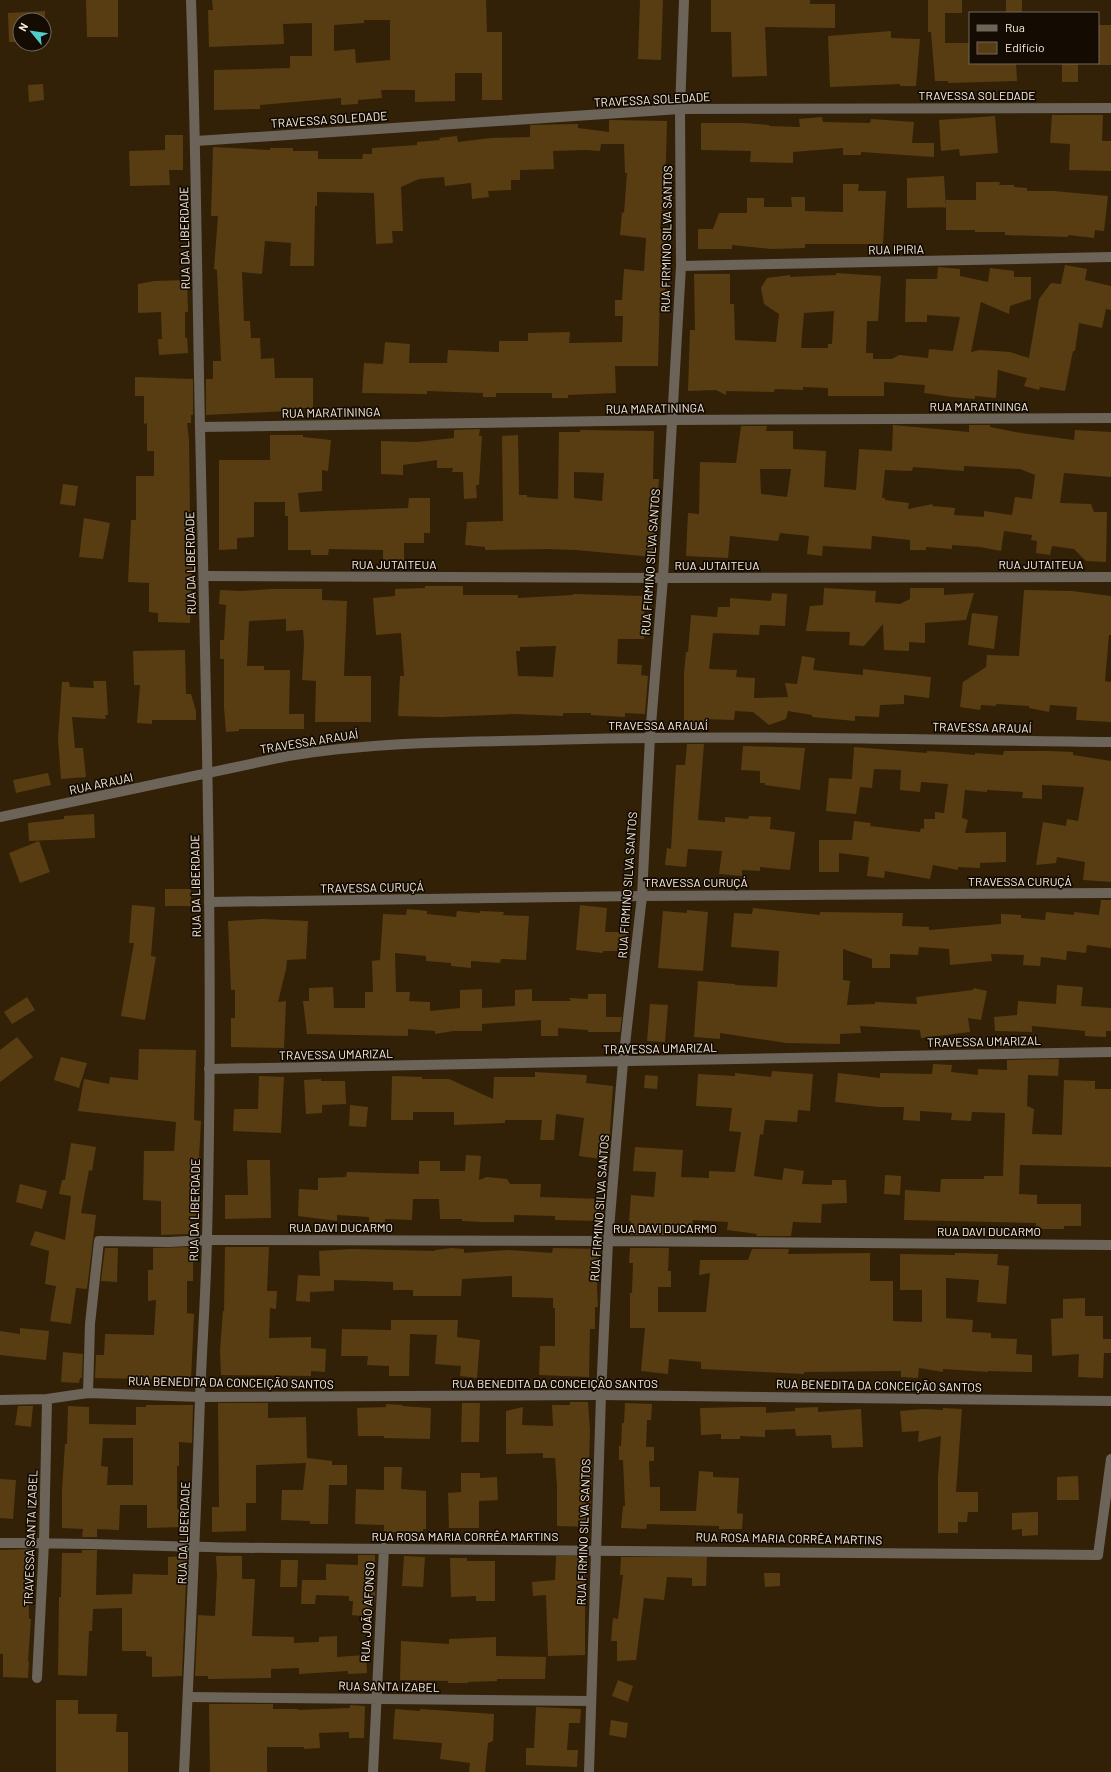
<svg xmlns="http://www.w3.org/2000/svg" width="1111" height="1772" viewBox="0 0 1111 1772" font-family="Barlow,sans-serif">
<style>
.building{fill:#583d12;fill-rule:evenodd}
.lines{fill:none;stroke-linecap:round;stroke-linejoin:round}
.minor{stroke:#6c6458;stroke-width:10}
.tertiary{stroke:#6c6458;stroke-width:10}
.labels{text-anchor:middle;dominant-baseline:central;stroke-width:3.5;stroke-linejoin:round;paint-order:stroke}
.street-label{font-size:12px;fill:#faeedf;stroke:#140c03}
</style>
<rect width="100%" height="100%" fill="#322106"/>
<path class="building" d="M86,0H118V37H87Z
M212,0H486L487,32H502V100H482V73H455V101L415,102V90H381L382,98L358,100V104L341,105V98L260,105V109L214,110V70L290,68V56H312V23L283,24L284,44L209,47L208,10H213ZM364,20H390V60L356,63L355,49L334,51V25L364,23Z
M640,0H663L661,60L638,59Z
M711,0H810V4H835V28L765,27L767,76L732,77L731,32H711Z
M928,0H962V13H945V43H970V63H1016L1017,81L948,83V81H935L931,32H928Z
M1006,0H1022V13H1006Z
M45,11V41H44V20H20V42H9L8,13Z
M1098,25H1111V65H1098Z
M891,31V38L920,39L916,86H900V84L830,87L828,36Z
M1062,63H1078V82H1062Z
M43,84L44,100L29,102L28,85Z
M1052,115H1103L1102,141H1111V171L1069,170L1070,144L1050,143Z
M995,116L998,153L960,156L959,149L941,151L939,120Z
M822,117L823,122L870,123L871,119L914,122L912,143H934V157L861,152V155H843V148L793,152V163L750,162L751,151L701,150V123H744L769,125V126L800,127L799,119Z
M609,120L667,121L666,159L660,229L668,230L666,273H667L665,295L660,294L658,366H615L616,393L568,395V398H552V393H496V397H483V393L427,391V394L362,393L364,363L383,364L385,342L410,344L409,363H447L448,350L499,352V341H528V333L570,332L569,343L622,342L623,316H615V300H622L624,269L644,271L646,238L620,235L622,212L624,213L627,173H625L624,144H601L600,151L586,150L553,151L554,169L520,170V180H511V190L488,191L489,197L472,199L471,183L445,186L444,177L419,179L401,187L403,231H392L393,243L376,244L374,193L317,192V206H315L314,266H290L291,243L265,241L262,274L242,272L244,321H250L251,338H260L261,359L274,358L275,378H313V408H287V411L206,415V379H213V361H221L217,270L214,269L218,216H211L213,147L270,150V148H293V151H318V159H362L363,154H372V148L417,145V142L440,140L439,138L457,136L458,142L491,138L530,137V125L578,124V128L609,132Z
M165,135H183V170H169L170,185L130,186L129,151L165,150Z
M944,176L946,207L907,208V178Z
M976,182H1000L999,185H1014V187L1027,188V191H1054L1108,196L1104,231L1095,230L1094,238L1068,235V237L1005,235V232H975V230H946V200H976Z
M843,184H859L858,191H886L883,244H805V248L771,249L732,245V249H698V229H713L719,213H747V198H764V207H792L791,197H805V211L843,212Z
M1065,265L1087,269L1085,280L1111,286V310L1106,309L1102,328L1079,323L1075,351H1073L1065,391L1040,387L1039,390L1024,386L1027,378L998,370L996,398L975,396V399L953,397L924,393L925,385L884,382V396H828V388L803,387V390L775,389L774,392L726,391V395L716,390L688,391L690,330H695L694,274H730V304H734L735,340L776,342L779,314L764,304L761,288L767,278L790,275V277L836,275V273L881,276L878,321H867L866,353H873V359H892L899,355L928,358L929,349L953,351L960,317L927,315V322H905L906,279H937L938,267L960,269V276L988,282L990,268L1014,271V277H1031V299L1010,306L1009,314L981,302L971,352L980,350L1010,352L1029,358L1039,299L1051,283L1061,284ZM834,311L832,344H828V348H801L804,313Z
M187,280L188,312H185V338L187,337L188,353L159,355L158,339H162L161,312L138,313V284L154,281Z
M135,377L193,379V415H191V423H187L189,440L190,514H188L186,541L193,543L190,623L158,622V613L149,612V583L128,582L131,520H136V476H154V451H147V423L144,424V396H135Z
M893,425L969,432V425H990V427L1021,433L1074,440L1075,430L1111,432V477L1064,473L1060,503L1091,504L1094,512H1107L1106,562L1086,561L1074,549L1052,546L1050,555L1036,553L1037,541L1031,540L1032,535L1004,531L1001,551L980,547L952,545V549L926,547V550H910V540L872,536L871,549L823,546L822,556L807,554L809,536L780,533L778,541L730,536L728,558L686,556L688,513L699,514L700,462L736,463L741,426H767L766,431H793V449L826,451L824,487L856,490L859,449L892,451ZM964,466L1020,469L1035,475L1032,499L1015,497L1012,515L984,511V517L954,515L955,508L932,506L933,504L908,509L909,503L885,500V498H882L885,470L912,471L913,467L964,471ZM760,469H791L787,497L761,494Z
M480,429L479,436H482L479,485H476L477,498L464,499L463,472H452L453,468H437V460L403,465V475L381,474V441L417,442L454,438V430Z
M580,430L654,431L653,479H659L653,557L576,550L547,549L485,550V547L465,545L467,522L503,521L502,436L518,435L519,495H527V497L558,499L559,432H580ZM574,472L604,473L602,501L574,498Z
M270,435H303V437L331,440L328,471L322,470V491L298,493L300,512L408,508L409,498H430V533H424V543H404V561H383V550L329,549L328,555H311V550H288V516H285V502H254V537L237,538V549L219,550V460H270Z
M63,484L78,486L75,506L60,504Z
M84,518L110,523L103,559L79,557Z
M425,586H463V595H518V598L573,595V594L644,596V639H618L617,664L642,665L641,675L648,676L645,714L625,713V717L591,715V713H563V716L514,714L441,717L398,716L400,676H404L401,633L376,635L373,598L395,596V589L425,588ZM556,646L553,677L518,676L516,651H520V647Z
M824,588L876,591L875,602L900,604L910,599V588H944V595L974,593L966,620L925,623V643L909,642V651L884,650L883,624L864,646L849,645L850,632L806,631L810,606L823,605Z
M271,589H322V600L347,601L344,676H371V722H315L316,681L302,680L304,644L303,630L286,631V619L249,621L247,666H264V670H290L289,714H304V729H239V731L226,732L224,708V659H220V640H224L226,605L219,604L220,590L241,591Z
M1024,590L1072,591L1111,596V635H1109L1105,681L1111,682V722L1076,720L1077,707L1050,705L1049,712L1029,708V706L996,704V706L981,705L980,710L960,707L963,682L986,667L987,655L1019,656Z
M772,593L787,594L785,626L760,625L759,635L713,633L709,669L737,670L736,677L755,678L754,698L788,697L785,683L797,684L802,656L815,658L813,670L863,675V669L931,677L929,698L904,695V704L880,705L879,717L855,716V721L812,717V715L788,711L786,719L769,725L753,712L735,711L734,720L704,719V731H688L689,721H684V673L686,652H688L691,615L717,617L718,607H730V598L771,601Z
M972,613L998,616L994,649L968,645Z
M185,650L186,694H191L196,711V720H152V724L137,723L140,685H134L133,651Z
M93,681H106L108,715H105L106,719L72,717L75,748H83L86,777L61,779L58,739L62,682H69L70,687L94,688Z
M687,744H704L698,820L725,822V817L748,819L749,816L771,817L770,829L795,832L790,870L760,867V871L742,870V876L719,874L722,851L688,849L686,867L665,865L667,848L671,849L676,765H685Z
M743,746L805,748L800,790L765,785V783H760V771L741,770Z
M854,747L927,753V751L944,752L975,755V753L1003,755L1004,751H1049L1073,752V755L1111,761V882L1083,880L1085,862L1057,857L1056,863L1036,865L1043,822L1066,826L1067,819L1078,821L1084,787L1042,785V799L1022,798L1023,792L987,790V792L965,790L962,818L968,820L965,833L1006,832V862L980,863V868L958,867V870L933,865L930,879L885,871L884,878L867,876L869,857L839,853V872H819V840H852L854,821L871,823L870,826L920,832L921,828L924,829V819H935V812L944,813L948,784L921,782L920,792L900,790L901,770L874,769L872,788L860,787L856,814L826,811L829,778L852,779Z
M48,773L51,785L16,793L13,780Z
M94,814L95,838L29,841L28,823L64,819V816Z
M39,841L50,872L20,883L9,853Z
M165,889H191V906H165Z
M1101,900H1111V948L1087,945L1086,953L1067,951L1066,960L1041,957L1040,966L1023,965L1024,955L991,954L992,961L950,965L949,949L919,947L918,955L890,954V968H872V959L843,949V980L850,981L847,1005L875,1004V1002L917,1004L916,997L973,990L974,988L987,991L981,1020L968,1018L970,1032L921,1038L920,1030L860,1026L861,1033L840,1034V1044L786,1043L720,1033V1039L694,1037L698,981L735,984V985L777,987L779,951L731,947L734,913L752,914L753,908L820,915V912L903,913L902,926L929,927V930L1001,924V914L1021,915V918L1045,920L1046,912L1074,915V912L1099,915Z
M132,905L155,907L151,956L156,957L145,1020L121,1016L134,943H129Z
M580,905L607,908L605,932H629L628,951H603V953L576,950Z
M407,909L427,911V914L456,917L457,911L480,913V911L504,912L503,915L529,916L526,960L501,959L500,963L471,961V968L451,966V963L426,961V956L395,953L396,992H410L409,1001L430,1002V1011L460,1008V990L482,989V1008L515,1006V990L532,989V1001H571L569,998L588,999V994H606V1017H622L620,1032H588V1030L558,1028V1036H541V1020L482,1024V1031H453L435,1034V1031L408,1029V1036L307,1034L303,1001H309V988L333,987L334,1008H365V992H373L372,961L380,960L383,914L406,915Z
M687,910L708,912L703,971L658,968L663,911L687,913Z
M263,919L308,921L306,959L287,960L286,969L278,1002L286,1001L284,1048L231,1047V1018H235V990H231L228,921Z
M1057,985L1083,987L1081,1006L1111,1008V1031H1106V1037L1085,1036V1031L1032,1026V1032L995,1031L994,1017L1017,1015L1018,1001L1056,1004Z
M27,997L35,1010L12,1024L4,1012Z
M650,1004L668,1005L665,1042L647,1041Z
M17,1037L33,1057L0,1082V1050Z
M139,1049L196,1050L194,1120L201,1121L199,1157H201L199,1202H198V1220H190V1234L161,1235V1201L143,1200L144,1151H174L176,1122L78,1111L84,1079L109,1084L110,1077L138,1080Z
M61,1057L87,1063L79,1088L54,1080Z
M1059,1059L1058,1076L1028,1075L1027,1106L1034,1109L1032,1134L1062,1135L1064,1080L1095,1081V1089H1111V1167L1020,1165L1019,1194L1037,1195V1204H1081V1226H1064V1229H1036V1223L904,1220L905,1190L940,1192L941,1179H984V1176H1003L1005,1113L972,1112L971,1121L951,1120L952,1113L920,1111V1121L903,1120L904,1107H878L835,1102L838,1073L880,1078V1073L932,1074L933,1064L952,1065L951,1072L978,1075V1069L1007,1070V1060Z
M772,1071L813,1074L810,1111L798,1110L797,1122L765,1120L763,1135L760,1134L754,1176L782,1180L784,1168L804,1171L802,1184L832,1185V1180H846L847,1203L822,1204L821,1223L793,1222L791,1236H756L757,1234L727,1230L728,1222L693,1220L692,1225L670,1224L669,1235H630L631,1221H629L631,1195L654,1197L656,1172L633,1171L635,1147L683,1150L681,1177L709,1178V1171L735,1172L741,1132L729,1131L732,1108L696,1106L698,1074L735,1076V1073L771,1077Z
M535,1072L587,1075L586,1083L613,1086L608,1160L579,1156L584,1118L556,1114L554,1140H540L542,1120H505V1123L454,1125V1112H413V1120H391L392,1076L422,1077V1079H449L493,1099L494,1077H535Z
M645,1075L658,1076L657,1089L644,1088Z
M259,1076L284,1077L281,1133L233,1131L234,1109H258Z
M321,1079V1081H345L346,1104L322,1105V1113L306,1114L304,1080Z
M350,1105L368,1107L366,1127L349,1126Z
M71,1143L96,1147L92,1171L89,1170L81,1213L96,1215L87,1289L76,1288L71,1324L50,1321L56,1286L45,1284L49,1251L30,1245L35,1231L65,1240L71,1196L59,1194L62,1180H65Z
M466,1155L481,1156L479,1180L487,1177L507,1179L510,1184H541L540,1197L604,1199L603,1221L555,1220V1216L514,1215V1222H482L462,1221V1219H440L439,1199H413L412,1220L385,1219V1223L369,1222V1217L337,1215V1221L298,1216L299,1189L318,1190V1178L346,1177L347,1172L419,1174V1161H440V1171H465Z
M247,1160H270L271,1218L225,1219V1195H248Z
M885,1175L901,1176L900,1195L884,1194Z
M20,1184L47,1191L42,1209L16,1202Z
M190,1247L193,1248V1281H187V1313L194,1314L191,1380L95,1378L96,1355H104L105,1334L154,1335L156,1300L148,1301V1270H153V1248Z
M225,1247H269L267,1291H277L276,1309L270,1308L269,1338L311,1337V1348L326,1349L325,1372L311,1371V1376L221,1375L220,1350L223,1311H224Z
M105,1248H118L117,1282L101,1281Z
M452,1248L464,1249V1253L508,1250L552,1253L553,1248L599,1249L597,1288L598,1307H595V1329H590L589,1377L539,1375L540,1346H555V1308H553V1298L512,1297V1276L462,1279L461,1296H413V1290H393V1282L334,1280V1291L310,1292V1302L296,1301L298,1275L320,1276L319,1251L351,1249L435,1251V1250Z
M630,1248H669L668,1271H671V1287H658V1312H706L710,1273L699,1275L700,1260H748L752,1249H789L788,1254L870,1253V1281H893V1321L922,1322V1290H900V1254L955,1255V1253L998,1254L997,1265L1009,1266L1006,1304L977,1302L979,1280L946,1278V1318L973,1320L972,1332L991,1333V1338L1017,1339L1016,1354L1032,1355V1372L988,1371V1372L943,1369V1372L919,1368L918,1378L901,1377V1371L804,1372V1374L701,1369V1362L669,1359L668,1374L641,1371L645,1328H630V1293H632L633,1263H629Z
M1085,1298V1316H1103V1339H1111V1353H1104L1103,1378L1078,1377L1079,1354L1052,1356L1051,1319L1063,1318V1299Z
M391,1320H458L457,1337L480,1340L477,1378L460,1376L461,1366L435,1364L437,1335L410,1334L409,1376H389V1366L367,1365L368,1356H341L342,1329L391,1330Z
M20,1328L49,1331L46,1360L0,1355V1331L20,1334Z
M63,1352L83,1354L82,1378H80L79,1383L61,1382Z
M570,1402H588L590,1430L589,1464H592L590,1527L557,1526V1486L555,1458H543V1453L506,1454V1411L523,1407L522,1425L553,1426L552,1405H570Z
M218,1403H268V1418L306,1417L307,1462V1458L332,1461V1465H347V1485H329L328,1524H310V1521L281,1520L282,1490H303L306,1463L256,1465V1503H246V1531L212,1532V1507H219Z
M462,1403H480L479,1442H461Z
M625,1403L652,1404L651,1420H647L646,1447H654V1461H649L650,1487H660V1511H696L699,1471L713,1472V1477L739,1478L737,1513L743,1514L742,1529H719V1526L647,1524L646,1529L621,1528L623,1506H625L623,1460H619V1446H621L622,1423H624Z
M386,1404L402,1405V1406L431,1408L430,1439L384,1438V1436H358L357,1408L386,1407Z
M146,1405H193L192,1443L179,1442V1466H177V1509H183V1527L147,1528V1505H120L119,1530L97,1529V1537H82L83,1529L62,1528V1490L65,1444H67L68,1406L89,1407V1424L136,1425V1407H146ZM103,1438H133V1485H107L108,1467L101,1466Z
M18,1406H33L31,1427L15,1425Z
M745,1407H766V1413L795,1411V1408L818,1407V1412L861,1409L863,1447L832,1448L831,1435L796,1436L795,1429L765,1430V1437L740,1436V1439H721V1434L701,1435L700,1408Z
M943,1408L962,1409L956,1492H978V1512H968L967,1522H958V1533H938V1477L941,1436L918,1442L919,1431L902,1432L900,1411L924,1409L943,1410Z
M384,1467H402L401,1489L426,1491V1529H423V1532L401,1531V1532H384V1525L355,1524L356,1489L384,1490Z
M461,1473H480V1478L497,1477L498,1500L479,1501V1528H449L448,1493L461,1492Z
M1078,1476L1079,1500H1057V1477Z
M0,1479L16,1480L13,1519L0,1518Z
M1038,1512V1535L1022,1536V1529L1012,1530V1513Z
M32,1549L31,1570H28L29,1619H31L28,1661H29L28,1678L3,1677V1654H0V1550Z
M82,1550H97L96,1595L132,1594L133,1574L168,1575V1557L187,1556L182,1676L152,1677V1657L146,1656V1651H122V1608L93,1609L92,1631H89L87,1676L58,1675L59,1597H61L62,1553H82Z
M358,1555H375V1601H373L372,1617L352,1615L353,1601H349V1596L316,1595L315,1604H301L302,1580H326V1564L358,1565Z
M216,1556H242V1579H255L252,1636L294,1637V1643L319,1642V1637L337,1636V1657L366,1655L367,1673L348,1674V1671L299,1674V1668L271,1669V1678L208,1679V1676H195L198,1615L215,1616L217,1574Z
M404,1556L425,1557L423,1587L402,1586Z
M556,1556H587L585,1575V1655L548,1656L546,1595L533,1596L532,1582L555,1580Z
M621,1557H707L706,1586H692V1578L667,1577L664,1600L644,1598L636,1660L617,1661V1641H611L613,1618L618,1619L623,1575H620Z
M450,1558H467V1561H495V1601H476V1596L451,1597Z
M281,1560H298L297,1587H280Z
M764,1573H780V1586L765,1587Z
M496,1637V1656L546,1657L545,1679H497V1681L468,1682V1683H448V1681L400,1680L401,1641L449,1644V1639Z
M618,1680L633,1686L628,1702L612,1696Z
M56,1700H78V1714H117L116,1732H128V1772H56Z
M209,1704H273V1709H298V1710L350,1708V1705L365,1706L364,1738H349V1732L319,1733L320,1748L304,1749V1747H267V1772H210Z
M536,1707L581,1709L580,1723H569L567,1750H578L577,1767L526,1765V1748H534Z
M395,1709L420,1711V1709L494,1714L493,1741L488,1743L485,1772H469L470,1763L440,1759L442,1743L393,1739Z
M611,1720L628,1723L626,1738L609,1735Z"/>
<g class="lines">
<path class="minor" d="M196,141L680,109L1111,108
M681,266L1111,257
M200,427L672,420L1111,418
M204,576L663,578L1111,577
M0,817L288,756C373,742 458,742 544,740C733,734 922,740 1111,742
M209,902L642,896L1111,893
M209,1069L1111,1052
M88,1393L90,1324L99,1241L169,1242L207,1240
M0,1400L47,1399L88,1393L200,1397L601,1395L1111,1401
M0,1543C92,1542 184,1548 276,1548C550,1549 824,1552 1098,1555L1111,1459
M37,1678L44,1543L47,1399
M188,1697L591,1701
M373,1772L384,1548"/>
<path class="tertiary" d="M207,1240L608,1241L1111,1245
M184,1772C190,1647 196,1523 200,1398C202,1345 206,1291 207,1238C214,968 206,698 200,427C197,285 196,142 191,0
M589,1772L601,1395L608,1241L623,1062L642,896L650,737L663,578L681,266L680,109L684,0"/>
</g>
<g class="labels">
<g class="street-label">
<text x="977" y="95">TRAVESSA SOLEDADE</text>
<text transform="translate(652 99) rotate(-3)">TRAVESSA SOLEDADE</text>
<text transform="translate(329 119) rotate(-4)">TRAVESSA SOLEDADE</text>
<text transform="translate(184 238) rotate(-91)">RUA DA LIBERDADE</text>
<text transform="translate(666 239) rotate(-89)">RUA FIRMINO SILVA SANTOS</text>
<text transform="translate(896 249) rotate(-1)">RUA IPIRIA</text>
<text x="979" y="406">RUA MARATININGA</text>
<text transform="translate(655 408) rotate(-1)">RUA MARATININGA</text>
<text transform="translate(331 412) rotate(-1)">RUA MARATININGA</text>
<text transform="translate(650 562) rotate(-86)">RUA FIRMINO SILVA SANTOS</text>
<text transform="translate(190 563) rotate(-91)">RUA DA LIBERDADE</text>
<text x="394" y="564">RUA JUTAITEUA</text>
<text x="1041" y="564">RUA JUTAITEUA</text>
<text x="717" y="565">RUA JUTAITEUA</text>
<text x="658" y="725">TRAVESSA ARAUAÍ</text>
<text transform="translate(982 727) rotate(1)">TRAVESSA ARAUAÍ</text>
<text transform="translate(309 741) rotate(-9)">TRAVESSA ARAUAÍ</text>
<text transform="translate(101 783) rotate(-12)">RUA ARAUAI</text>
<text x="1020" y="881">TRAVESSA CURUÇÁ</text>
<text x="696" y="882">TRAVESSA CURUÇÁ</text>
<text transform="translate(627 885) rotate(-86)">RUA FIRMINO SILVA SANTOS</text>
<text transform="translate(195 886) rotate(-91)">RUA DA LIBERDADE</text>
<text transform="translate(372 887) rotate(-1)">TRAVESSA CURUÇÁ</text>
<text transform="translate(984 1041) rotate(-1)">TRAVESSA UMARIZAL</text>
<text transform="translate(660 1048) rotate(-1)">TRAVESSA UMARIZAL</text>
<text transform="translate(336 1054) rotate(-1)">TRAVESSA UMARIZAL</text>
<text transform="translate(599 1208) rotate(-86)">RUA FIRMINO SILVA SANTOS</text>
<text transform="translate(194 1210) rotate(-89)">RUA DA LIBERDADE</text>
<text x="341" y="1227">RUA DAVI DUCARMO</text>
<text x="665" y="1228">RUA DAVI DUCARMO</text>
<text x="989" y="1231">RUA DAVI DUCARMO</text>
<text transform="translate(231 1382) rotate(1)">RUA BENEDITA DA CONCEIÇÃO SANTOS</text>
<text x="555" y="1383">RUA BENEDITA DA CONCEIÇÃO SANTOS</text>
<text transform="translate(879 1385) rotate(1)">RUA BENEDITA DA CONCEIÇÃO SANTOS</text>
<text transform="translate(583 1532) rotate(-88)">RUA FIRMINO SILVA SANTOS</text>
<text transform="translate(183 1533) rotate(-88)">RUA DA LIBERDADE</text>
<text x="465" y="1536">RUA ROSA MARIA CORRÊA MARTINS</text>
<text transform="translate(30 1538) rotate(-88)">TRAVESSA SANTA IZABEL</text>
<text transform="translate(789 1538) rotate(1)">RUA ROSA MARIA CORRÊA MARTINS</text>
<text transform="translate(367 1612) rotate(-87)">RUA JOÃO AFONSO</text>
<text transform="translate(389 1686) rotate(1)">RUA SANTA IZABEL</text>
</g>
</g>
<rect x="969" y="12" width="130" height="52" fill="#140c03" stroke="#70665b"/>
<rect x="977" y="25" width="20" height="6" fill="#6c6458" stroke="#70665b"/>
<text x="1005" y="32" font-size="12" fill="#faeedf">Rua</text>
<rect x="977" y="42" width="20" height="12" fill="#583d12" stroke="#70665b"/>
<text x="1005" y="52" font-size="12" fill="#faeedf">Edifício</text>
<g transform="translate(32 32) rotate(299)"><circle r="19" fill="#140c03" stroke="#70665b"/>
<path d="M0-3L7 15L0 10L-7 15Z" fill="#52cdcc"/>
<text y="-6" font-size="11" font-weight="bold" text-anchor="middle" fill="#faeedf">N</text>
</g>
</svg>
